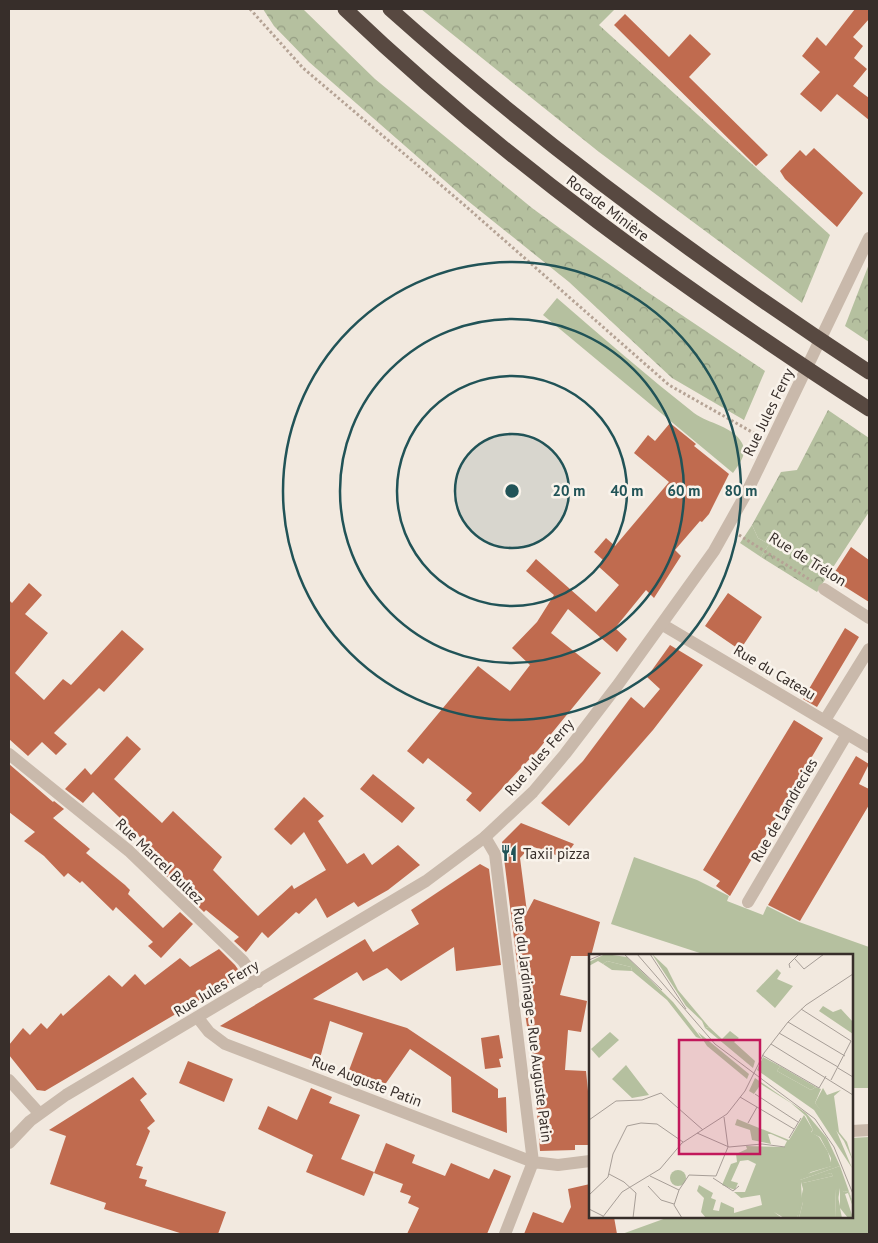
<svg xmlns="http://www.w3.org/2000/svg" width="878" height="1243" viewBox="0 0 878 1243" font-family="'PT Sans',sans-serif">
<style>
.grass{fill:#b5c09f}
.forest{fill:url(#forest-crowns)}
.building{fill:#c06b4f}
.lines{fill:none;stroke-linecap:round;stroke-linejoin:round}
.path{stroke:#b5a395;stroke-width:3;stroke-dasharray:2.5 2.5;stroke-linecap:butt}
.minor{stroke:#c9b9ab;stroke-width:12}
.tertiary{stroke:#c9b9ab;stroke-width:12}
.motorway{stroke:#584941;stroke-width:15}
.ring{fill:none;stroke:#215357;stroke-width:2.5}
.labels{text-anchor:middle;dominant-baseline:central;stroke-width:5;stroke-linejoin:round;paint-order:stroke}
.street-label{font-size:15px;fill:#372e2a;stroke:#f9f3eb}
.poi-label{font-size:15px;fill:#372e2a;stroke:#f9f3eb;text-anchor:start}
.inset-road{fill:none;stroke:#a79e97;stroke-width:1}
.view{fill:#c2185b;fill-opacity:0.15;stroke:#c2185b;stroke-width:2.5}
.inset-edge{fill:none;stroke:#372e2a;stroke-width:2.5}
.centre{fill:#215357;stroke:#f9f3eb;stroke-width:2.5}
.ring-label{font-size:15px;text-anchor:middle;font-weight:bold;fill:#215357;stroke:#f9f3eb;stroke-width:5;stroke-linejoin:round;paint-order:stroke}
</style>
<defs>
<pattern id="forest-crowns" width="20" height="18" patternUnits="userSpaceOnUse" patternTransform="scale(1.25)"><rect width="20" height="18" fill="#b5c09f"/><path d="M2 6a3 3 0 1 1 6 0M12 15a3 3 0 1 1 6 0" fill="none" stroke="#949c82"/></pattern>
</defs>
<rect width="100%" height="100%" fill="#f2e9df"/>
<path class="grass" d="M557,298C602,337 647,376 694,413C709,424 733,426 742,443C748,454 739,464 733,473L543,315Z
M752,525L758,538L769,544L761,557L740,543Z
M634,857L697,880L729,896L727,901L763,915L767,906L799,922L869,947V1088H852V956L706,955L611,924Z
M869,1137V1234H622L669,1217H852V1138Z"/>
<path class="forest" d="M263,9H303L375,79L532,208L646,291L765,371L744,420L672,378L569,282L468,201L309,62L274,26Z
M421,9H615L599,25L830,235L802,303L599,152Z
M869,264V342L845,326Z
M828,410L869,438V512L817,592L761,557L769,544L758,538L752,525L781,472L797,470Z"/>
<path class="building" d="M855,9H869V19L853,37L863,46L854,58L867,69L853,86L869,98V120L837,94L821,112L800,94L820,72L802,56L817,37L826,46Z
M625,14L669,57L690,34L711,54L689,77L768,155L756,166L614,25Z
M814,148L863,193L837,227L785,179L780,171L800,150L806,156Z
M670,423L696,444L694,446L729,474L709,514L702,522L700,521L675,550L681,556L654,598L646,590L615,628L627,639L617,652L568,609L551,633L601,673L538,750L480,812L466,800L472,793L428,758L423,764L407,751L478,666L510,691L530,665L512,648L537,622L554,595L526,571L536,559L596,612L619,585L598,566L603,560L594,552L606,538L615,546L669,482L634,453L648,435L655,441Z
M851,547L869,560V602L831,578Z
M29,583L42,595L25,614L48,633L15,673L44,700L63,679L71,685L122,630L144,649L104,692L99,688L54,733L67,744L56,755L42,742L28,756L9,739V600L12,603Z
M728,593L762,617L740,650L705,626Z
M845,628L859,637L817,707L803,699Z
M670,645L703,665L653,730L569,826L541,803L583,761L631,697L644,708L660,689L647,677Z
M794,720L823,738L730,896L716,886L720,881L703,870Z
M127,736L141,749L114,779L162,823L173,811L222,857L213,870L258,916L292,885L294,889L326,870L304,832L291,845L274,829L304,797L324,816L318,821L347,864L364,853L372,865L398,845L420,865L388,890L358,907L354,902L327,918L316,898L299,914L296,912L268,938L262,932L246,952L234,941L239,937L206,910L204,912L162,872L140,846L144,841L93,792L83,803L65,789L85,768L91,775Z
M856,756L869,764L859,784L869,789V805L800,921L768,905Z
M9,764L53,802L54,801L64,809L53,818L90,849L86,853L125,885L130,890L128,894L163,928L180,912L193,924L161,958L148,946L153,942L116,907L113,911L82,881L80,883L68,873L64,877L44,856L24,841L35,832L9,812Z
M373,774L415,808L402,823L360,789Z
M521,823L574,844L564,858L531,846L520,858L527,912L534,899L600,922L591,956H571L560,995L587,1001L581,1032L568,1030L565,1070L586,1071L589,1101L590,1145H575V1150L540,1151L533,1064L517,963L502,842Z
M480,864L489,869L501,965L456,971L454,947L401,981L387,968L363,981L357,972L313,999L407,1028L498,1089V1098L506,1097L507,1133L452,1112L451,1077L410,1049L384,1086L348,1073L363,1033L330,1021L319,1062L220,1026L365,939L373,952L419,924L411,910Z
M219,949L235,965L242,975L45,1091L37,1090L9,1055V1045L23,1028L30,1035L41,1023L47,1029L61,1013L63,1016L109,975L122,987L135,974L145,985L180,958L190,967Z
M499,1035L503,1058L499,1059L501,1067L485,1069L481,1038Z
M188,1061L233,1079L224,1102L179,1083Z
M133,1077L147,1094L140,1100L155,1121L147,1128L150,1131L136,1165L143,1167L139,1178L147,1180L145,1186L226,1212L218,1234H183L104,1209L106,1203L50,1184L66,1136L49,1130Z
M311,1088L332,1097L329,1103L360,1115L341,1159L374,1172L364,1196L306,1172L313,1155L258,1129L268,1106L297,1120Z
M386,1143L415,1155L412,1163L445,1176L451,1163L489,1179L494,1169L511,1176L487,1234H407L419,1208L408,1203L411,1196L400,1192L403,1184L374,1173Z
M590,1184V1217H614L617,1234H524L533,1212L563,1223L571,1207L568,1189Z"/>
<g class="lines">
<path class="path" d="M250,9L303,68L462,203L669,385L759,436
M739,535L812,581"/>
<path class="minor" d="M824,589L869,618
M663,625L869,747
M825,720L869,649
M9,754L129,851L243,961L258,982
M485,837L495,854L533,1162L505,1234
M748,902L847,734
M198,1018L209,1032L225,1044L533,1162L558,1165L590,1161
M9,1080L39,1113
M852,1131L869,1130"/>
<path class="tertiary" d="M9,1143L30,1121L66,1095L426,881L485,837L533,792L565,754L617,686L714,551L747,492L869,238"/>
<path class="motorway" d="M345,9C505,162 684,289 869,409
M390,9C540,143 701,262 869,372"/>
</g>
<circle cx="512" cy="491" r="57" fill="#215357" fill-opacity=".12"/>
<g class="ring">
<circle cx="512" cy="491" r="57"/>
<circle cx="512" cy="491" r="115"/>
<circle cx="512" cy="491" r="172"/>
<circle cx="512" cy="491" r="229"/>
</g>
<defs>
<g id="restaurant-bare" transform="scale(1.35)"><path d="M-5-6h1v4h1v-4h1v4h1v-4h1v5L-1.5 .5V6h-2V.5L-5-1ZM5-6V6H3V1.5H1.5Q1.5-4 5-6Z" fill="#215357" stroke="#f9f3eb" stroke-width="2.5" paint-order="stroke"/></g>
</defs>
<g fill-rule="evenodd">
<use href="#restaurant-bare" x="509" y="853"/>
</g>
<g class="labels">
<g class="street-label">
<text transform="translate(608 208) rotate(37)">Rocade Minière</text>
<text transform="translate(768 412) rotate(-64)">Rue Jules Ferry</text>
<text transform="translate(808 559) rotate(32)">Rue de Trélon</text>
<text transform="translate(775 672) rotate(31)">Rue du Cateau</text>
<text transform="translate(539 757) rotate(-49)">Rue Jules Ferry</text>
<text transform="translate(784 810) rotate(-60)">Rue de Landrecies</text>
<text transform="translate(160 861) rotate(44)">Rue Marcel Bultez</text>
<text transform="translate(216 988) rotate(-31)">Rue Jules Ferry</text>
<text transform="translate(533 1025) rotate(83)">Rue du Jardinage - Rue Auguste Patin</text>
<text transform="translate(367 1081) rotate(21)">Rue Auguste Patin</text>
</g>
<g class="poi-label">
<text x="523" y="853">Taxii pizza</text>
</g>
</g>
<g transform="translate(589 954)">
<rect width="264" height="264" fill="#f2e9df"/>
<path d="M16,0L38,3L84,48L113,85L107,83L78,46L43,17L42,13L18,7L14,10L9,7L0,12V8ZM63,0L78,14L89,36L120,73L116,74L113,67L97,52ZM188,15L192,19L188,25L204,32L186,54L167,37ZM234,52L244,58L252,55L264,68V80L230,57ZM21,78L30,86L10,104L2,95ZM37,111L60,141L43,144L23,125ZM191,112L227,133L222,136L188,117ZM234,134L238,141L252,136L245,142L250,178L258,188L264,207L255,187L226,149ZM215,161L224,176L222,178L230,183L239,198L243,212L222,218L211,226L251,212L264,249L259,237L255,238L251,234L248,252L247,235L246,264H210L214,248V229L244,222L242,219L212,228L213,247L208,264H195L185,258L193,264H117L112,258L115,244L108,237L110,231L124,239L122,244L127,246L124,256L130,257L132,248L145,254V259L173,251L171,241L152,244L145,238H156L167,210L159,206L151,207L142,227L149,229L146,236L133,231L142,210L148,208L147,200L158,195L157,192L195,193L198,187L182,180H179L182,190L163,186L161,176L146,171L148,165L200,186Z" fill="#b5c09f"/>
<path d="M18,7L42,13L43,17L23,16L14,10ZM120,73L133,85L141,77L150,84L145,88L166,107L164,114L116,74ZM109,78L160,120L158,125L118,92ZM174,103L191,112L188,117L222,136L227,133L232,135L226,149L245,171L263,214L225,156L168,116ZM166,124L217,159L238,184L251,212L211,226L215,221L242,212V204L231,183L222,179L224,176L217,162L202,149L172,130L165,140L160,137ZM242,219L244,222L214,229V248L210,264H208L214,235L212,228L205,231L213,226ZM251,232L255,238L259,237L262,244L264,253L259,239L256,240L264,264H259L251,254L253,264H246L247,234L251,252Z" fill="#b5c09f"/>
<path d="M81 224a8 8 0 1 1 16 0a8 8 0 1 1-16 0Z" fill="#b5c09f"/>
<path class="inset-road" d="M35,0L73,36M48,0L126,90L226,165L245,193L264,240M61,0L97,55M206,5L215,15L235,0M0,6L14,0M201,14L200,10L210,0M212,55L262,87M199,68L256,102M190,79L249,113M182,90L264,141M173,101L230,134L237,122M249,114L264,123M242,126L262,87M166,140L209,168M151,143L205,175M0,166L27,147L53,146L72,139L114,176M159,169L168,153M108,179L140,193L173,190L196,193M200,184L212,164M20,220L35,228L47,239L44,264M61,222L90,236L85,251L93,264M124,224L144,237L150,232M59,232L72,246L85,250M90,236L100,221L127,222L139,193L135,163M0,241L19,223L24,200L38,172L52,169L68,170L94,188M0,255L14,262M13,264L33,238L71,215L93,189L138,160L156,137L175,99L199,68L217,51L264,20"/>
<path class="view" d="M90,86H171V200H90Z"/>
<rect width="264" height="264" class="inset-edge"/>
</g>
<circle cx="512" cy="491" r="8" class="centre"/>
<g class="ring-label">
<text x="569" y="496">20 m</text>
<text x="627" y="496">40 m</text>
<text x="684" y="496">60 m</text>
<text x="741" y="496">80 m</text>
</g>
<rect width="878" height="1243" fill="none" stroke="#372e2a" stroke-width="20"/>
</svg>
